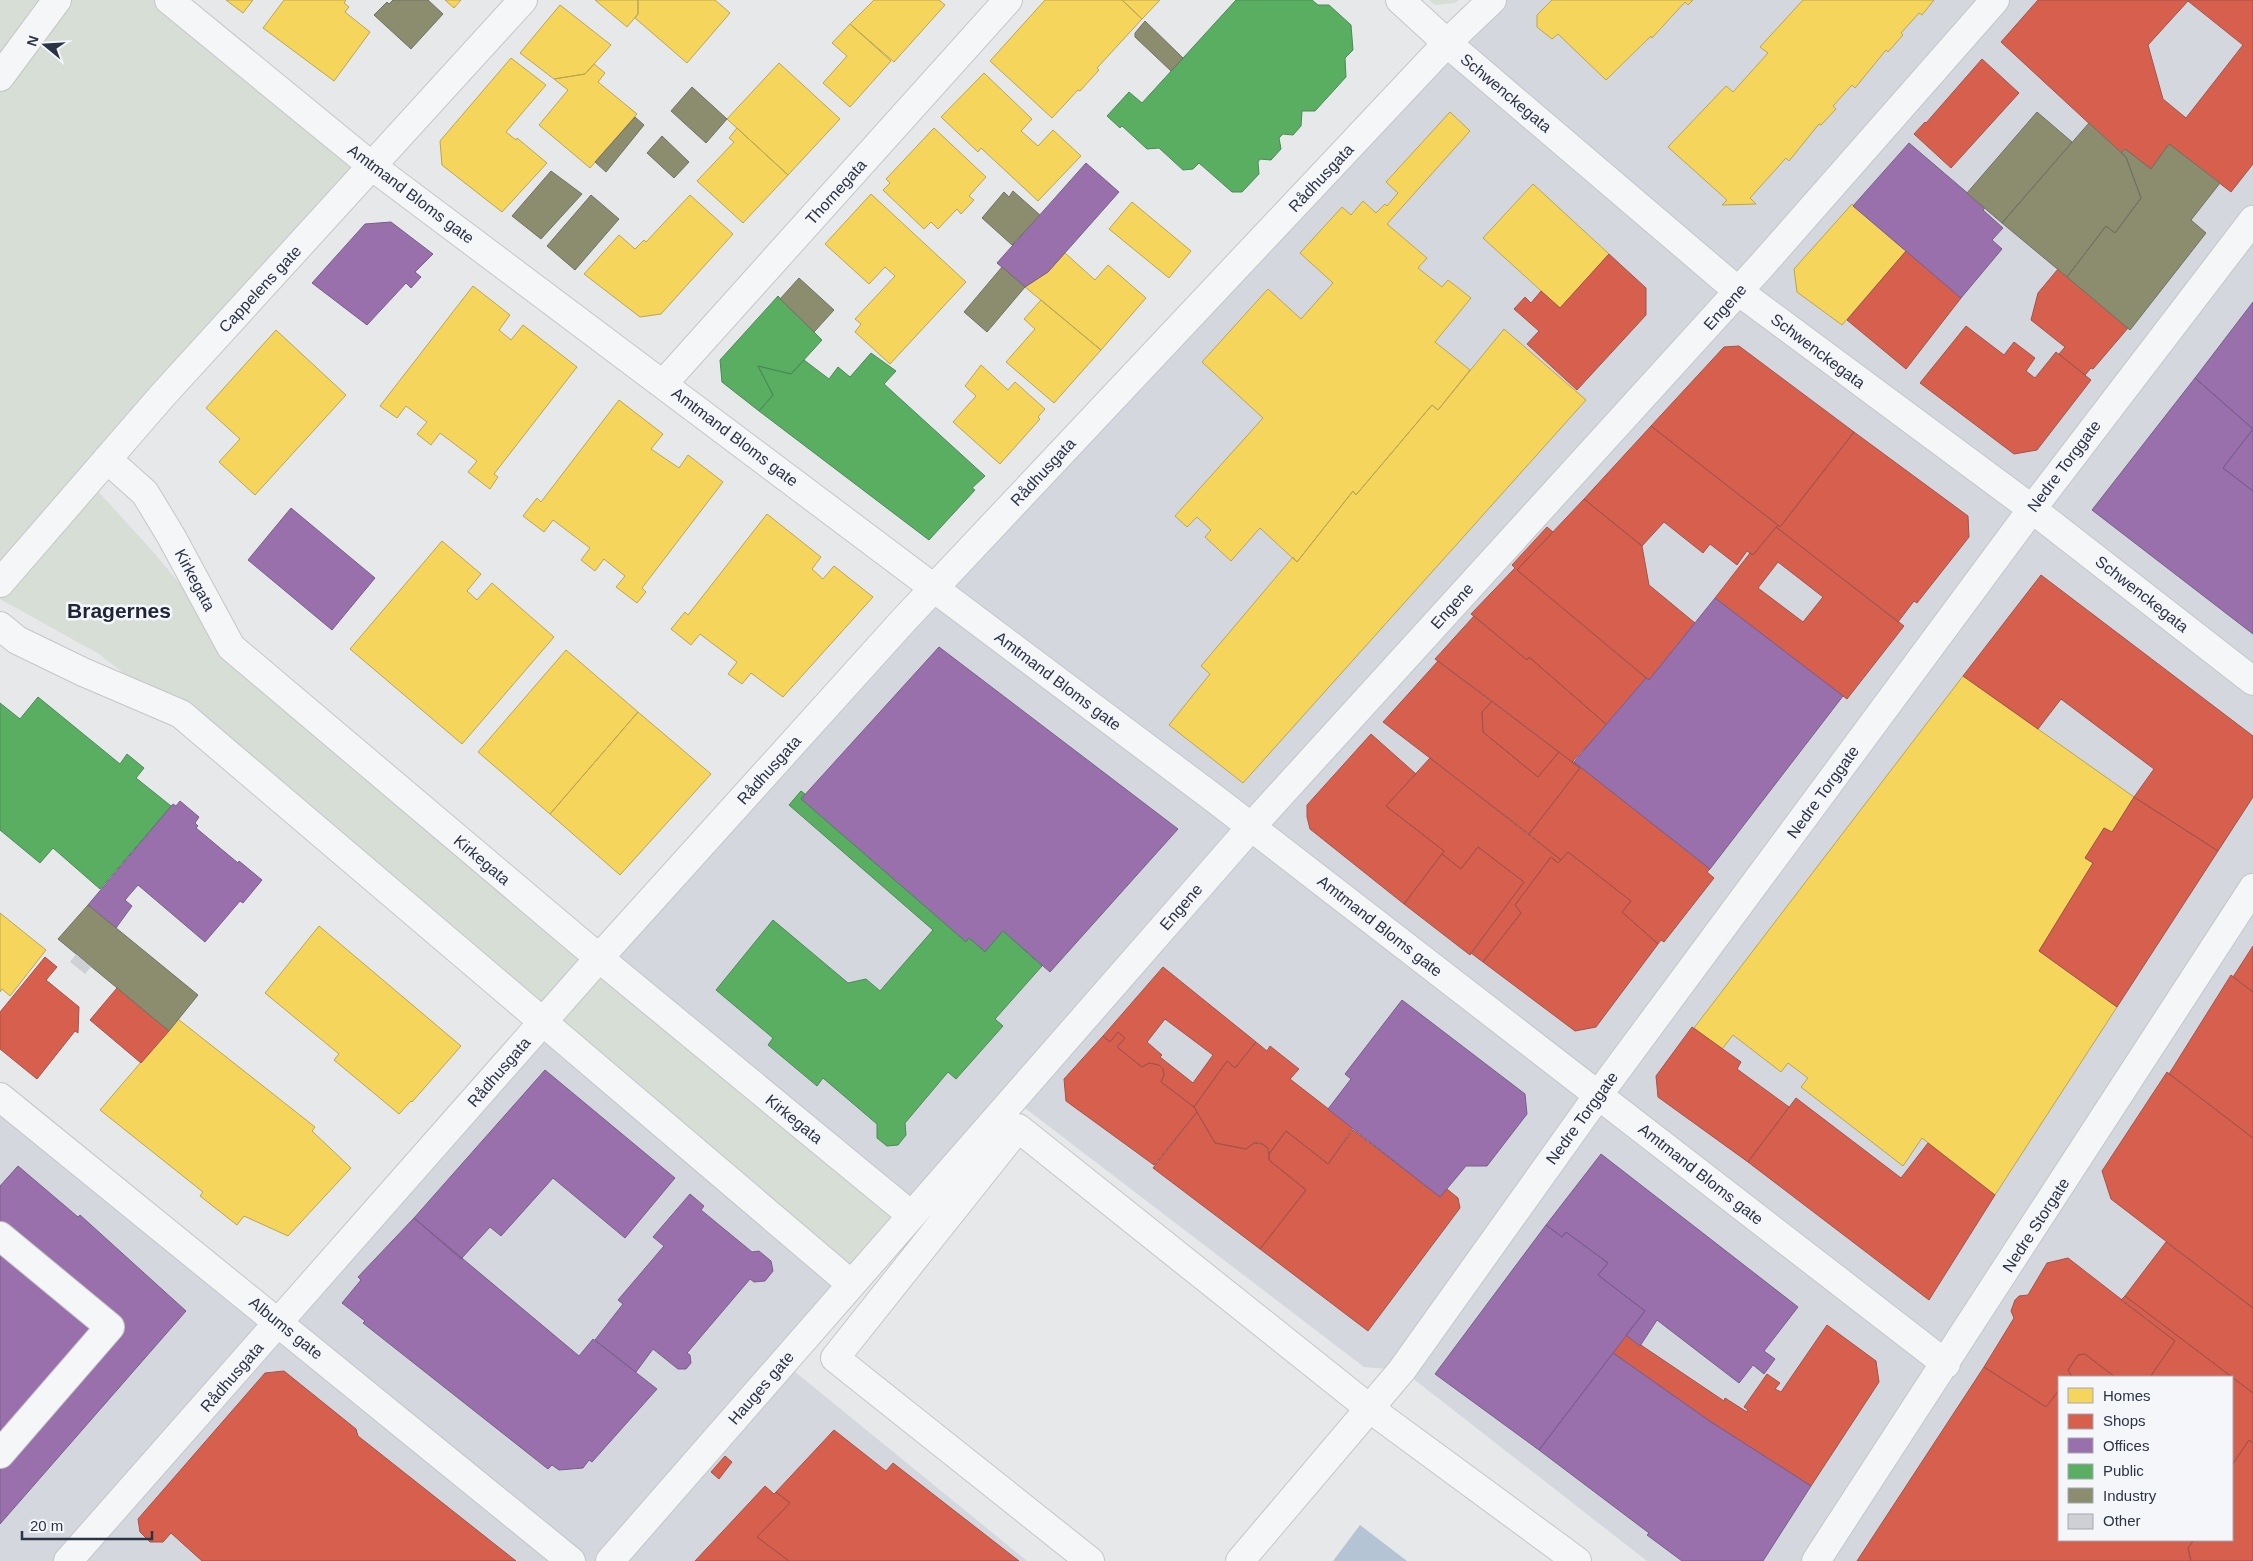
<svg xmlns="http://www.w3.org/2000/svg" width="2253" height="1561" viewBox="0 0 2253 1561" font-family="Helvetica,sans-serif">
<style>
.built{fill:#d4d7dd;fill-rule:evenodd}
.green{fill:#d6ded6}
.water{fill:#b4c4d5}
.homes{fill:#f6d55c;stroke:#b9a555}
.shops{fill:#d6604d;stroke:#a3534b;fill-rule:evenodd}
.offices{fill:#9970ab;stroke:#785e8c}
.public{fill:#5aae61;stroke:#4c8959}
.industry{fill:#8c8c6e;stroke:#6f7262}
.building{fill:#ced0d3}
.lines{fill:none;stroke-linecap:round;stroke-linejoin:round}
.minor-casing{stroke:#c4c6c8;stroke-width:30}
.minor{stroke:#f5f6f7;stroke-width:28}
.labels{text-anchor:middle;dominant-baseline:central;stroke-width:5;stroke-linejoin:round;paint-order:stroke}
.street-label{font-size:16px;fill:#2b3445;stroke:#f4f6f9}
.district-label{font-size:21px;font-weight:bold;fill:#1d2536;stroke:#f4f6f9}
</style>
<rect width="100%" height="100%" fill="#e6e8ea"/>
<path class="built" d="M1482,0H2253V1561H1647L1402,1370L1364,1367L1013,1099L783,1362L1027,1561H0V1110L279,1322ZM2059,1377H2232V1540H2059Z"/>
<path class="green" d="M0,0H169L373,167L85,477L155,554L226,639L911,1215L851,1284L169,709L99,654L0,599Z
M1429,0H1459L1455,3L1435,5Z"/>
<path class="water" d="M1360,1525L1407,1561H1333Z"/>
<path class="homes" d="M226,0H253L243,13Z
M284,0H346L344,3L349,7L345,12L370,32L334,81L263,28Z
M445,0H461L454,8Z
M595,0H638V14L627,27Z
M638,0H715L730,13L687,63L635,18L638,14Z
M874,0H939L945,5L894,62L850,24Z
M1045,0H1122L1142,19L1097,68L1099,70L1080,91L1078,90L1052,118L990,61Z
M1122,0H1160L1142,19Z
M1552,0H1693L1688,5L1685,2L1652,38L1651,36L1606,80L1558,34L1552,39L1537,27V15Z
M1803,0H1934L1922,15L1919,13L1901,33L1903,35L1888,52L1886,50L1855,88L1852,85L1833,106L1836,109L1821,125L1819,124L1789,161L1786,158L1750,198L1756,204L1722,205L1727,200L1668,147L1726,86L1733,92L1768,53L1760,47Z
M560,5L611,45L585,74L554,79L520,53Z
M850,24L891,61L850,107L823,83L847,56L832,43Z
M511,58L546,85L506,132L516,140L517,138L547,163L502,212L442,165L440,141Z
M779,63L840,119L788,175L727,119Z
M594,64L605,73L598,82L637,114L590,168L539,125L568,90L554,79L585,74Z
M984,73L1032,119L1021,131L1038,146L1053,130L1081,156L1038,201L981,148L978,152L941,117Z
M1450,112L1470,131L1387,224L1427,258L1418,268L1442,287L1448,280L1471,298L1435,342L1470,370L1438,410L1432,405L1356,495L1353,491L1297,562L1260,528L1231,561L1205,537L1211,530L1197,517L1187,527L1175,516L1263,418L1202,362L1268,289L1301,319L1333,283L1300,253L1342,207L1351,215L1363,201L1376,213L1385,204L1387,206L1398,193L1386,182Z
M737,128L788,175L743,223L697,181L734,142L729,138Z
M934,128L986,177L969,196L974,200L961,214L957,209L938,229L931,222L924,229L883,190L890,183L886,179Z
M1533,184L1609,254L1560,308L1483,238Z
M871,194L966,282L890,364L855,332L861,324L855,319L895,276L885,267L869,284L825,244Z
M690,195L733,234L661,314L640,317L584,274L619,235L635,249L644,240L646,242Z
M1132,202L1191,251L1169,278L1109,229Z
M1852,204L1906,251L1842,325L1797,292L1794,269Z
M1065,253L1095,280L1108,265L1146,298L1101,350L1025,287L1048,272Z
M473,286L510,315L499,330L511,340L523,325L577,367L494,474L498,477L490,489L468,472L477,461L440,433L431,445L417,434L427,422L406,406L397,418L380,406Z
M1041,300L1101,350L1054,403L1006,362L1035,329L1024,319Z
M1504,329L1586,400L1243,783L1169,725L1210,674L1201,666L1293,557L1297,562L1353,491L1356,495L1432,405L1438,410Z
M276,330L346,395L255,495L219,462L240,439L206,408Z
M981,365L1008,390L1015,382L1045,409L1038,417L1040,419L1000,464L953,422L976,396L965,386Z
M619,400L663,434L651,449L679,468L688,455L723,482L642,588L646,592L637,603L616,587L625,576L604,559L595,571L581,560L590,548L553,520L544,532L523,516L537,498L541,502Z
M767,514L821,557L812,569L823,579L834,566L873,597L783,697L751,673L742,684L728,674L737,662L700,634L691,645L671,629L685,612L688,615Z
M442,541L481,574L467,591L477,600L492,583L554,637L462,744L350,649Z
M566,650L638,712L550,814L478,752Z
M1963,676L2134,797L2112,832L2104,828L2085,858L2093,863L2039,951L2117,1007L1995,1195L1922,1138L1903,1166L1801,1087L1808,1078L1788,1063L1781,1072L1733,1035L1722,1049L1694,1028Z
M638,712L711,774L620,875L550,814Z
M0,913L46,950L10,996L2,989L0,992Z
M319,926L461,1046L412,1102L411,1101L399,1114L334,1060L339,1054L265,993Z
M178,1019L315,1127L312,1131L351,1168L288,1236L244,1216L237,1225L200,1196L203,1192L100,1110Z"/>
<path class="shops" d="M2038,0H2253V164L2231,192L2169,144L2151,169L2125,149L2121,153L2001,42ZM2188,1L2243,45L2186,118L2163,99L2148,45Z
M1982,59L2019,93L1951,168L1914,134L1925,122L1926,123Z
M1906,251L1961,298L1906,369L1847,320Z
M1609,254L1646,288V315L1577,390L1527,344L1539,331L1514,309L1525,297L1531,303L1541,291L1560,308Z
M2058,269L2128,328L2093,369L2091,368L2085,375L2059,354L2065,347L2031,320L2038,293Z
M1966,326L2004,355L2014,342L2035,358L2026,371L2035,378L2056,352L2091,380L2037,450L2014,454L1920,383Z
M1739,346L1854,432L1780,527L1651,426L1724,347Z
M1651,426L1778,525L1753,555L1747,551L1737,565L1710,544L1703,553L1664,522L1642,546L1584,499Z
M1854,432L1968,516L1969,537L1917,603L1914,601L1898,622L1776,527L1778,525L1780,527Z
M1584,499L1642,546L1649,585L1695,623L1649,680L1517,570Z
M1547,527L1553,532L1517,570L1646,678L1607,725L1529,657L1527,660L1471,614L1515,568L1512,565Z
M1776,527L1904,626L1847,699L1715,598L1750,553L1753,555ZM1778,562L1823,597L1803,622L1758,588Z
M2041,575L2253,736V797L2218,851L2134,797L2154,769L2061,699L2038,729L1963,676Z
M1474,616L1527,660L1529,657L1607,725L1572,762L1435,659Z
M1438,661L1492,701L1482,712L1483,732L1538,777L1559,752L1580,768L1529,834L1383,722Z
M1492,701L1559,752L1538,777L1483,732L1482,712Z
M1371,734L1416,774L1386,806L1444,851L1404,904L1310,829L1307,817V805Z
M1430,758L1561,860L1558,863L1551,857L1515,905L1521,913L1483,962L1471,953L1524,882L1478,847L1461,869L1442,854L1444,851L1386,806Z
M1572,762H1574L1710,869L1707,872L1714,878L1664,942L1661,940L1658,944L1622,912L1631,901L1568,852L1561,860L1529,834L1580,768Z
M2134,797L2218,851L2117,1007L2039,951L2093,863L2085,858L2104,828L2112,832Z
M1478,847L1524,882L1470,955L1404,904L1442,854L1461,869Z
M1568,852L1631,901L1622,912L1658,944L1596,1027L1575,1031L1483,962L1521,913L1515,905L1551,857L1558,863Z
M2253,946V992L2233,977Z
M45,957L57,967L46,980L79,1007L78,1033L75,1031L37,1079L0,1049V1012Z
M1163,967L1256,1042L1235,1068L1227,1061L1194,1107L1161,1082L1164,1075L1163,1069L1159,1065L1149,1063L1142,1067L1117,1047L1125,1038L1118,1032L1110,1042L1103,1036ZM1165,1019L1213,1055L1193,1083L1160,1057L1162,1055L1147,1042Z
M2231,975L2253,992V1138L2169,1074Z
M117,988L169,1031L141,1063L90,1020Z
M1692,1027L1741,1062L1737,1069L1789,1107L1748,1162L1658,1097L1656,1076Z
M1118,1032L1125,1038L1117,1047L1142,1067L1149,1063L1159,1065L1163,1069L1164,1075L1161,1082L1194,1107L1197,1112L1154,1165L1066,1101L1064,1079L1103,1036L1110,1042Z
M1256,1042L1267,1051L1270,1046L1299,1069L1290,1079L1353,1128L1328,1164L1286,1131L1269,1154L1267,1147L1259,1142L1254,1143L1246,1149L1215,1143L1194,1107L1227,1061L1235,1068Z
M2167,1072L2253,1138V1308L2111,1199L2102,1171Z
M1796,1098L1901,1178L1928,1143L1995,1195L1929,1300L1748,1162Z
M1197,1112L1215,1143L1246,1149L1254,1143L1263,1144L1269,1150V1160L1306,1190L1260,1249L1153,1168Z
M1353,1130L1440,1197L1447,1189L1458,1198L1460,1208L1368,1331L1260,1249L1306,1190L1269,1160V1154L1286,1131L1328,1164Z
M2166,1242L2253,1308V1393L2125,1296Z
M2068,1258L2175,1341L2150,1377H2115L2085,1354L2078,1355L2068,1370L2072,1377H2059V1390L2046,1407L1984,1367L2014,1318L2011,1311L2015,1300L2019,1296L2028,1295L2047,1263Z
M2125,1296L2253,1393V1443L2249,1440L2232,1465V1377H2150L2175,1341L2121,1300Z
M1827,1325L1876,1361L1879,1382L1811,1486L1711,1422L1613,1353L1626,1335L1724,1401L1725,1398L1747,1412L1748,1410L1744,1407L1767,1374L1780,1383L1775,1389L1781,1392Z
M2085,1354L2115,1377H2072L2068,1370L2078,1355Z
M1984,1367L2046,1407L2059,1390V1540H2194L2188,1548L2191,1561H1857Z
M284,1371L356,1429L358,1436L516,1561H202L171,1533L163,1542H150L140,1532L138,1519L265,1373Z
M834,1430L886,1471L893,1463L1019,1561H789L757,1537L790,1503L776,1492Z
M2249,1440L2253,1443V1561H2191L2188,1548L2194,1540H2232V1465Z
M725,1456L732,1462L719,1479L711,1472Z
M765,1486L774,1494L776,1492L790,1503L757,1537L789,1561H695Z"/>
<path class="offices" d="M1909,143L1985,208L1983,210L2003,228L1992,240L2002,249L1961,298L1853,206Z
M1086,163L1119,192L1048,272L1025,287L997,263Z
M391,222L433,254L415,272L421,277L411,288L406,283L367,325L312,283L365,224Z
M2253,302V429L2195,378Z
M2195,378L2253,429L2223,468L2253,491V634L2092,510Z
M2253,429V491L2223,468Z
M291,508L375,578L332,630L248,560Z
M1715,598L1843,696L1710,869L1574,762L1646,678L1649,680Z
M939,647L1178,829L1050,972L1003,931L985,952L969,938L966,942L801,799Z
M180,801L199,817L195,823L198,826L196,828L238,863L239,861L262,880L243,903L240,901L205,942L138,885L125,900L132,906L116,928L88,905L173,804L176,806Z
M1402,1000L1525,1094L1527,1114L1487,1166H1466L1440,1197L1328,1109L1351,1079L1345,1074Z
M545,1070L675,1178L625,1238L553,1178L501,1236L490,1227L461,1259L414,1218Z
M1601,1154L1798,1307L1764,1351L1775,1359L1764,1374L1753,1365L1739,1383L1657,1320L1640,1346L1626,1335L1645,1311L1598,1275L1608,1263L1566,1232L1562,1237L1546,1225Z
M18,1166L78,1217L80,1215L186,1311L0,1524V1186Z
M690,1194L704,1206L701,1210L752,1252L759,1251L771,1261L773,1271L765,1281L754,1282L750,1279L687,1353L690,1355L691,1363L686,1369H678L653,1349L636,1372L595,1340L623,1304L618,1300L664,1246L653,1237Z
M414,1218L579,1356L593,1339L657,1389L592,1462L589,1460L583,1468L559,1470L552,1465L548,1469L363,1323L365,1321L342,1303L361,1280L358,1277Z
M1546,1225L1562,1237L1566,1232L1608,1263L1598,1275L1645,1311L1539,1450L1435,1374Z
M1613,1353L1711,1422L1811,1486L1763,1561H1682L1647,1535L1649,1533L1539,1450Z"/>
<path class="public" d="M1236,0H1312L1318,5H1329L1351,25L1353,50L1345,58L1346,77L1315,111H1302L1301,126L1293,135L1283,134L1279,138L1281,149L1271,160L1260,159L1258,162L1259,174L1242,192H1232L1199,163L1193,169L1183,170L1159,148L1147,149L1122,126L1120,128L1107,116L1129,92L1142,103Z
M778,296L822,340L791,374L758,366L773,395L759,411L722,382L720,360Z
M871,353L896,371L884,384L985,476L972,488L975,490L929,540L759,411L773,395L758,366L791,374L804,360L829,379L838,367L850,377Z
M38,697L120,764L127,754L144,768L136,778L171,806L100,889L53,848L40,863L0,830V703L20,719Z
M801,791L805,794L801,799L966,942L969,938L985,952L1003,931L1042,966L995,1019L1003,1026L956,1079L948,1072L905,1123L906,1135L898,1145L887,1146L877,1138V1124L823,1078L817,1086L768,1045L773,1038L716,990L773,920L848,983L866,979L880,991L933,930L789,805Z"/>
<path class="industry" d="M393,0H428L443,14L411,49L374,15L387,2L389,4Z
M1145,21L1183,58L1171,71L1135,37V33Z
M692,87L727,119L706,143L671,111Z
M2037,112L2072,142L2002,223L1967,193Z
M635,117L644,125L606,172L595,162Z
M2089,123L2126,157L2141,198L2115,233L2106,226L2067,277L2002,223Z
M662,136L689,162L674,178L647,153Z
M2169,144L2220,183L2191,220L2206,233L2130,330L2067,277L2106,226L2115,233L2141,198L2126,157L2121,153L2125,149L2151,169Z
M551,171L582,194L541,239L512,216Z
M1013,191L1040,215L1012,245L982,218L1004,192L1009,197Z
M591,195L619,219L575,270L547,246Z
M1002,267L1025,287L987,332L964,312Z
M799,278L834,310L814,332L780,299Z
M88,905L198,995L169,1031L58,939Z"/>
<path class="building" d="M76,954L91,967L85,974L70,962Z"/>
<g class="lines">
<g class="minor-casing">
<path id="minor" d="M169,0L373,167L1215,799L1946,1364
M1400,0L1447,43L1738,291L2032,509L2253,681
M0,77L57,0
M663,384L1008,0
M107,459L145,493L171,536L231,647L599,958L911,1215
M0,583L162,396L523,0
M0,626L17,640L83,672L181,714L851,1284
M0,1097L571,1561
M0,1236L110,1327L0,1454
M68,1561L599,958L903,621L1447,43L1492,0
M610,1561L1251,827L1763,264L1995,0
M1090,1561L835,1358L1018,1128L1369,1408L1577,1561
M1240,1561L1402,1370L1599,1094L2032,509L2253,220
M1816,1561L2253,888"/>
</g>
<use href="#minor" class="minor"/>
</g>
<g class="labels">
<g class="street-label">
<text transform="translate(1506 93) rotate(40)">Schwenckegata</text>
<text transform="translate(1321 178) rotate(-47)">Rådhusgata</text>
<text transform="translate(836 192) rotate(-48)">Thornegata</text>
<text transform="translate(411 194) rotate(37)">Amtmand Bloms gate</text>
<text transform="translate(260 289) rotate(-47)">Cappelens gate</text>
<text transform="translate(1725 307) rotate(-48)">Engene</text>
<text transform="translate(1818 351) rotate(37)">Schwenckegata</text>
<text transform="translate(735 437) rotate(37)">Amtmand Bloms gate</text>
<text transform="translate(2064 466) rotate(-53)">Nedre Torggate</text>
<text transform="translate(1043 472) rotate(-47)">Rådhusgata</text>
<text transform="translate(195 580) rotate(62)">Kirkegata</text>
<text transform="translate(2142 594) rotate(38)">Schwenckegata</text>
<text transform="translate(1452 606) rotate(-48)">Engene</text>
<text transform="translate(1058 681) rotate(37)">Amtmand Bloms gate</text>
<text transform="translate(769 770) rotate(-48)">Rådhusgata</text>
<text transform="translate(1823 792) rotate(-54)">Nedre Torggate</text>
<text transform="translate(482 860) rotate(40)">Kirkegata</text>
<text transform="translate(1181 907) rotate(-49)">Engene</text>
<text transform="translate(1380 926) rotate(38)">Amtmand Bloms gate</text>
<text transform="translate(499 1072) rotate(-49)">Rådhusgata</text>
<text transform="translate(1582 1118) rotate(-54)">Nedre Torggate</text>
<text transform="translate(794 1119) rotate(39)">Kirkegata</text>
<text transform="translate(1701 1174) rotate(38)">Amtmand Bloms gate</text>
<text transform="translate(2036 1225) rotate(-57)">Nedre Storgate</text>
<text transform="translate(286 1328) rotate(39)">Albums gate</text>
<text transform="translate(232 1377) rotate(-49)">Rådhusgata</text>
<text transform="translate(761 1388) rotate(-49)">Hauges gate</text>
</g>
<g class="district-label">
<text x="119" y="610">Bragernes</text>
</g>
</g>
<rect x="2058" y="1376" width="175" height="165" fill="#f4f6f9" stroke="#a4a8b1"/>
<rect x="2068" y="1388" width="25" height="15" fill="#f6d55c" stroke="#a4a8b1"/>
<text x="2103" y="1401" font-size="15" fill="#2b3445">Homes</text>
<rect x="2068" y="1414" width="25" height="15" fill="#d6604d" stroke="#a4a8b1"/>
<text x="2103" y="1426" font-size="15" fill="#2b3445">Shops</text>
<rect x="2068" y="1438" width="25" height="15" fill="#9970ab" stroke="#a4a8b1"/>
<text x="2103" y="1451" font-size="15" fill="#2b3445">Offices</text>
<rect x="2068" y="1464" width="25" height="15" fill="#5aae61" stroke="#a4a8b1"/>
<text x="2103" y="1476" font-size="15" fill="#2b3445">Public</text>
<rect x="2068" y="1488" width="25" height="15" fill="#8c8c6e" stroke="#a4a8b1"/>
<text x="2103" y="1501" font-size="15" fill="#2b3445">Industry</text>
<rect x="2068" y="1514" width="25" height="15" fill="#ced0d3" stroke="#a4a8b1"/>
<text x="2103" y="1526" font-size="15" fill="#2b3445">Other</text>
<g transform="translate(45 45) rotate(288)" stroke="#f4f6f9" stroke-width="4" paint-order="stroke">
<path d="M0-4L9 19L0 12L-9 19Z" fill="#2b3445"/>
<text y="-8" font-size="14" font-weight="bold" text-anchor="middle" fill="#2b3445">N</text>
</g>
<path d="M22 1531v8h130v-8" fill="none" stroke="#2b3445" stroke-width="2.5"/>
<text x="30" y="1531" font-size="15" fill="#2b3445" stroke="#f4f6f9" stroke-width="4" paint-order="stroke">20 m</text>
</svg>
